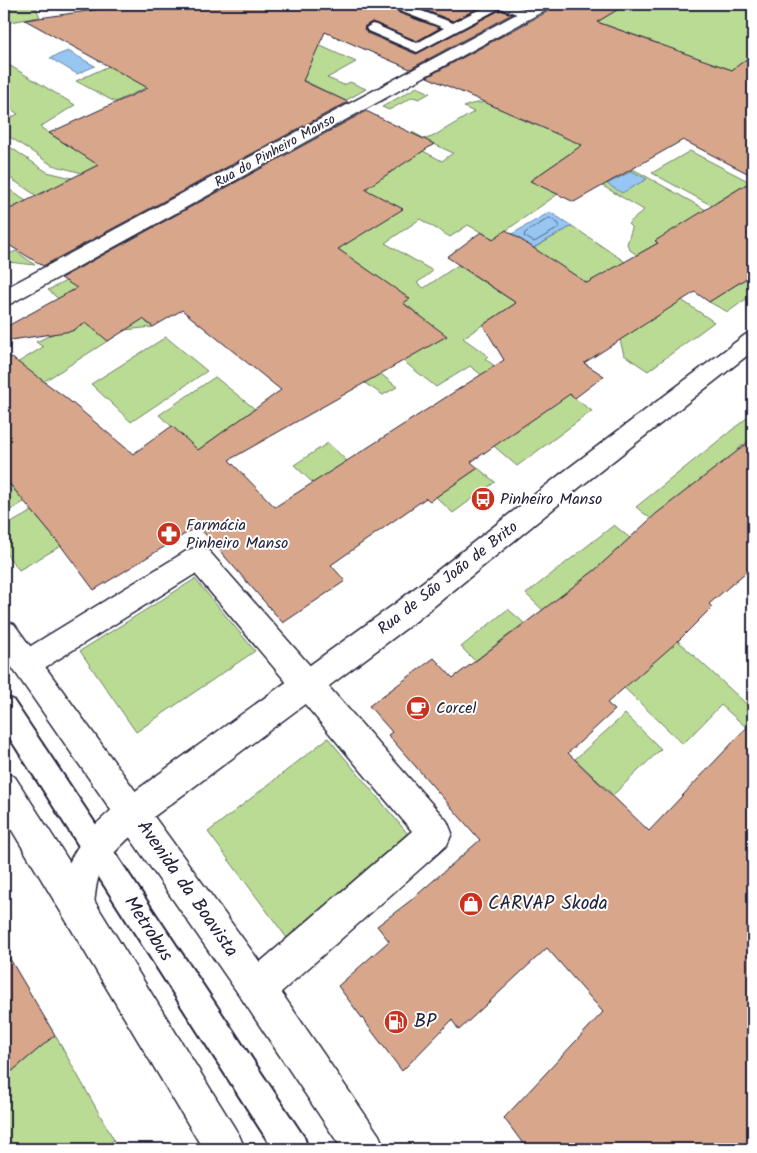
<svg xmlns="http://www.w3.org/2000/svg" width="757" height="1153" viewBox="0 0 757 1153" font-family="Kalam,sans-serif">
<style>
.green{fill:#badb94;stroke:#6e7e68;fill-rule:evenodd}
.water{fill:#97c6f2;stroke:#6884a9}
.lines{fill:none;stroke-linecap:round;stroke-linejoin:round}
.shore{stroke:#516484;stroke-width:1}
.building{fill:#d8a68b;stroke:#22223b}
.lane-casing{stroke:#22223b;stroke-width:4}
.street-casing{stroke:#22223b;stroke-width:3}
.secondary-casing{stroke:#22223b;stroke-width:3}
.primary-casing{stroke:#22223b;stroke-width:3}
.lane{fill:#fff;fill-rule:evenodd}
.street{fill:#fff;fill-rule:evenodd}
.secondary{fill:#fff;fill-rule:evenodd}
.primary{fill:#fff;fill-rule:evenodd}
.labels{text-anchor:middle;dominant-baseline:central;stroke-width:4;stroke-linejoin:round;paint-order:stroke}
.far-street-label{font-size:14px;fill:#22223b;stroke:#fff}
.poi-label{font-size:16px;fill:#22223b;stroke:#fff;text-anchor:start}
.street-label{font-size:16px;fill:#22223b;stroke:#fff}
.near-street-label{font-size:19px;fill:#22223b;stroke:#fff}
.near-poi-label{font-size:19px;fill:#22223b;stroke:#fff;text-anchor:start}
</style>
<rect width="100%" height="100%" fill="#fff"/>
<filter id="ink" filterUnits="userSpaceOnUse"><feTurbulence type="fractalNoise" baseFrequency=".02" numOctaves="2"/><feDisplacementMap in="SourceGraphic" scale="10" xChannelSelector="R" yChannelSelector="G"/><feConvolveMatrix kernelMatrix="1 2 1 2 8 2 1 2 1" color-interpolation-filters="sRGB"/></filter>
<g filter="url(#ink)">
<path class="green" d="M4,4H34L40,17L4,23Z
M620,4H641L652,7L658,4H753V55L732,70L714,64L706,72L721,78L703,91L731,104L753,93V115L746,111L720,127L680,107L698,94L672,83L657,94L632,84L625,88L621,87L613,92L595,85L613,73L622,77L633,69L625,66L636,57L603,45L616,34L655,48L660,44L597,22L615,11L611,9Z
M303,38L356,62L327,78L344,85L350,82L366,89L345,101L293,75Z
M492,45L548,66L576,48L599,56L588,63L595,66L569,84L587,91L577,98L629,121L581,155L574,151L531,180L558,194L494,239L468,225L450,237L420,219L385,243L433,271L417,283L424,288L458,265L516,303L463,338L488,356L485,359L527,389L535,383L550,393L559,387L592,411L517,466L488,441L506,428L513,433L536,417L470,366L436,387L397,356L439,331L404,303L345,345L397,387L383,395L354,376L330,356L316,366L293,349L326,327L323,324L355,303L359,305L389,285L285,212L307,199L332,213L368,189L314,158L253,192L242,185L322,138L333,143L331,145C349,155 357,164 377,153L400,165L423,151L442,161L453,153L434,144L428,148L405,137L412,132L425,139L432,137L474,112L464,107C476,100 489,105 502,99L511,103L543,83L478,53ZM524,101L568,121H569L556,130L539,122L535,125L519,118L523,115L511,109ZM366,213L381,222L365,232L350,223Z
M4,62L75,105L40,127L67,145L141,144L82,173L52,165L4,133V121L18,114L4,104Z
M109,66L156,83L115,102L76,81Z
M417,87L430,93L419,99L413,97L389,110L382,107Z
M4,143L47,172L72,178L55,208L4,174Z
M690,151L750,182L717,202L753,222V228L652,173Z
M633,169L724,220L698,236L753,269V274L679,231L637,255L630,250L627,244L632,228L628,224L644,210L601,185Z
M4,186L26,201L5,212Z
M572,226L714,322L648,371L624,355L620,340L627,300L594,279L572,293L508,263Z
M16,251L35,265L8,262L4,265V256Z
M745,279L753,283V294L728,312L709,302Z
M66,281L126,288L147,323L153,327L125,330L43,382L17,363L43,347L36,342L59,331L62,302L48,290Z
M166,337L207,371L131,422L91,384Z
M215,377L255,409L198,450L159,415Z
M753,413V437L737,450L753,462V493L717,467L651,519L636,507Z
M328,443L347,461L313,483L294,465Z
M478,468L495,482L453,513L436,497Z
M4,477L24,502L4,514Z
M32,511L61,546L19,570L4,551V527Z
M614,525L630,538L595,570L550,605L678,641L753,710V721L747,728L721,705L683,744L526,594Z
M195,579L255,651L136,732L80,651Z
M508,609L524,623L475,661L461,647Z
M625,714L661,749L613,795L575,759Z
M328,738L408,834L287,938L208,832Z
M55,1035L114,1140L104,1149H4V1078Z"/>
<path class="water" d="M68,51L95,66L77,74L50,58Z
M632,171L647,179L622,193L607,184Z
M550,212L572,226L533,248L512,234Z"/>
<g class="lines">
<path class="shore" d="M550,218L559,224V228L534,242L524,236L525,233Z"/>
</g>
<path class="building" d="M136,4H400L396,8L399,13L440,28L417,41L372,22L365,26L364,29L367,33L416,54L500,10L512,14L410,69L325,32L303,81L348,102L43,266L4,242V212L98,165L49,133L148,88L25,20Z
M420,4H495L482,7L453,21L417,7Z
M556,4H627L597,22L732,70L753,54V176L683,140L574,202L530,181L582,145L427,77L552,9Z
M366,111L434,144L365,189L403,209L338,249L410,299L403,303L447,336L229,460L275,507L504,360L483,325L516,303L447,257L481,232L493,239L506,230L587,283L658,243L655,241L753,180V274L709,302L695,292L584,363L604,376L575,398L570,394L471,462L478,468L430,501L426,498L331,565L345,581L283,623L198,526L94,590L61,546L4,477V352L65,397L133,454L172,426L198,450L281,390L182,310L153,327L143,319L108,341L86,323L72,331L4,341V328L77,288L61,278Z
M753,439V566L709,604L712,607L678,641L607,703L615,710L568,753L649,831L753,721V1149H527L504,1118L603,1012L547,948L459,1030L452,1020L402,1071L338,986L389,941L377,926L410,901L480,840L388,735L392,732L369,706L434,658L453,678L595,570L657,513Z
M4,949L55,1035L4,1078Z"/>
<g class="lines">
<g class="lane-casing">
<path id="lane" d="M403,4H418L414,8L453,23C487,5 494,0 532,11L534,14L528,18L500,8L417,52L368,31L366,28L372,24L376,25L417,43L444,28L400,11L398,8Z
M4,697L13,700L304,1137L308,1149H273L4,729Z"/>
</g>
<g class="street-casing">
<path id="street" d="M535,4H554L551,7L12,303L4,305V289Z
M198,547L208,550L447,821L452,833L447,845L270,1002L257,1007L244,1002L239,989L244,976L412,831L195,574L36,673L26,677L16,673L11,664L16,655L188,550Z"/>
</g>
<g class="secondary-casing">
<path id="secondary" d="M753,332V351L580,487L416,621L144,824C128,840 104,858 98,879C94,893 96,904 90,918L78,923L66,918C55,891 67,860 84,838C94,824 109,813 120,802L396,603L562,473L745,335Z"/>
</g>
<g class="primary-casing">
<path id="primary" d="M4,621L14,624L270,976L379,1135L385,1149H342L244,1002L4,656Z
M4,772L15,777L90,894L239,1135L245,1149H203L4,817Z"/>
</g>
<use href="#lane" class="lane"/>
<use href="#street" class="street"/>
<use href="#secondary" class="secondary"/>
<use href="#primary" class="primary"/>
</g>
</g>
<defs>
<g id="bus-disc" transform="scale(1.25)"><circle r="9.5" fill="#c8321e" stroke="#fff"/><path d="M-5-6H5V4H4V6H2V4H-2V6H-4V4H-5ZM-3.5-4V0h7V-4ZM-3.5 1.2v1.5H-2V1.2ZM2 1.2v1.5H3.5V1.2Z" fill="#fff"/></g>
<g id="pharmacy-disc" transform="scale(1.25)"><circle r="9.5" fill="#c8321e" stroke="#fff"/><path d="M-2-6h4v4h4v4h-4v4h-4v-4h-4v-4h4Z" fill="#fff"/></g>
<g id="cafe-disc" transform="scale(1.25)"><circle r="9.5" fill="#c8321e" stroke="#fff"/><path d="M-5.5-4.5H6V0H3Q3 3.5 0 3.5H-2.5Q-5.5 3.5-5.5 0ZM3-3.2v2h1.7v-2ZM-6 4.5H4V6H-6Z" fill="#fff"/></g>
<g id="shop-disc" transform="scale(1.25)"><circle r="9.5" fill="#c8321e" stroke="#fff"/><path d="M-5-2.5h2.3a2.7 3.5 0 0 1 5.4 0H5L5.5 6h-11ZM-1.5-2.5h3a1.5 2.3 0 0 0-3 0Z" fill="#fff"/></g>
<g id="fuel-disc" transform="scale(1.25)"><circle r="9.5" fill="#c8321e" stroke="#fff"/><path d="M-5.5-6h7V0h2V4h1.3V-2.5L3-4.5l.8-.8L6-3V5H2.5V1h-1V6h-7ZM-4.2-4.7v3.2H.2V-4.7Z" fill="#fff"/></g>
</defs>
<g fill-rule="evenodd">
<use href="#bus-disc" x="483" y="499"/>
<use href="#pharmacy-disc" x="169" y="534"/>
<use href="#cafe-disc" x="418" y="708"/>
<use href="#shop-disc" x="471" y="904"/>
<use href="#fuel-disc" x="396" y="1022"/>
</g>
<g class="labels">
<g class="far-street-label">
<text transform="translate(275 151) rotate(-29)">Rua do Pinheiro Manso</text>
</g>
<g class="poi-label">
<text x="500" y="499">Pinheiro Manso</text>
<text x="186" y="525">Farmácia<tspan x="186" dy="18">Pinheiro Manso</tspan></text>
<text x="436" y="708">Corcel</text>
</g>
<g class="street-label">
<text transform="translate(448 578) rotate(-38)">Rua de São João de Brito</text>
</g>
<g class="near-street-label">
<text transform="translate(187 889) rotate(55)">Avenida da Boavista</text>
<text transform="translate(148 929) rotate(57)">Metrobus</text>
</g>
<g class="near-poi-label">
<text x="488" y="904">CARVAP Skoda</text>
<text x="414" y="1022">BP</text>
</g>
</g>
<rect width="757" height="1153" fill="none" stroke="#fff" stroke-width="20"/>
<rect x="10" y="10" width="737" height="1133" fill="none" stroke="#22223b" stroke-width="2" filter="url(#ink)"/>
</svg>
